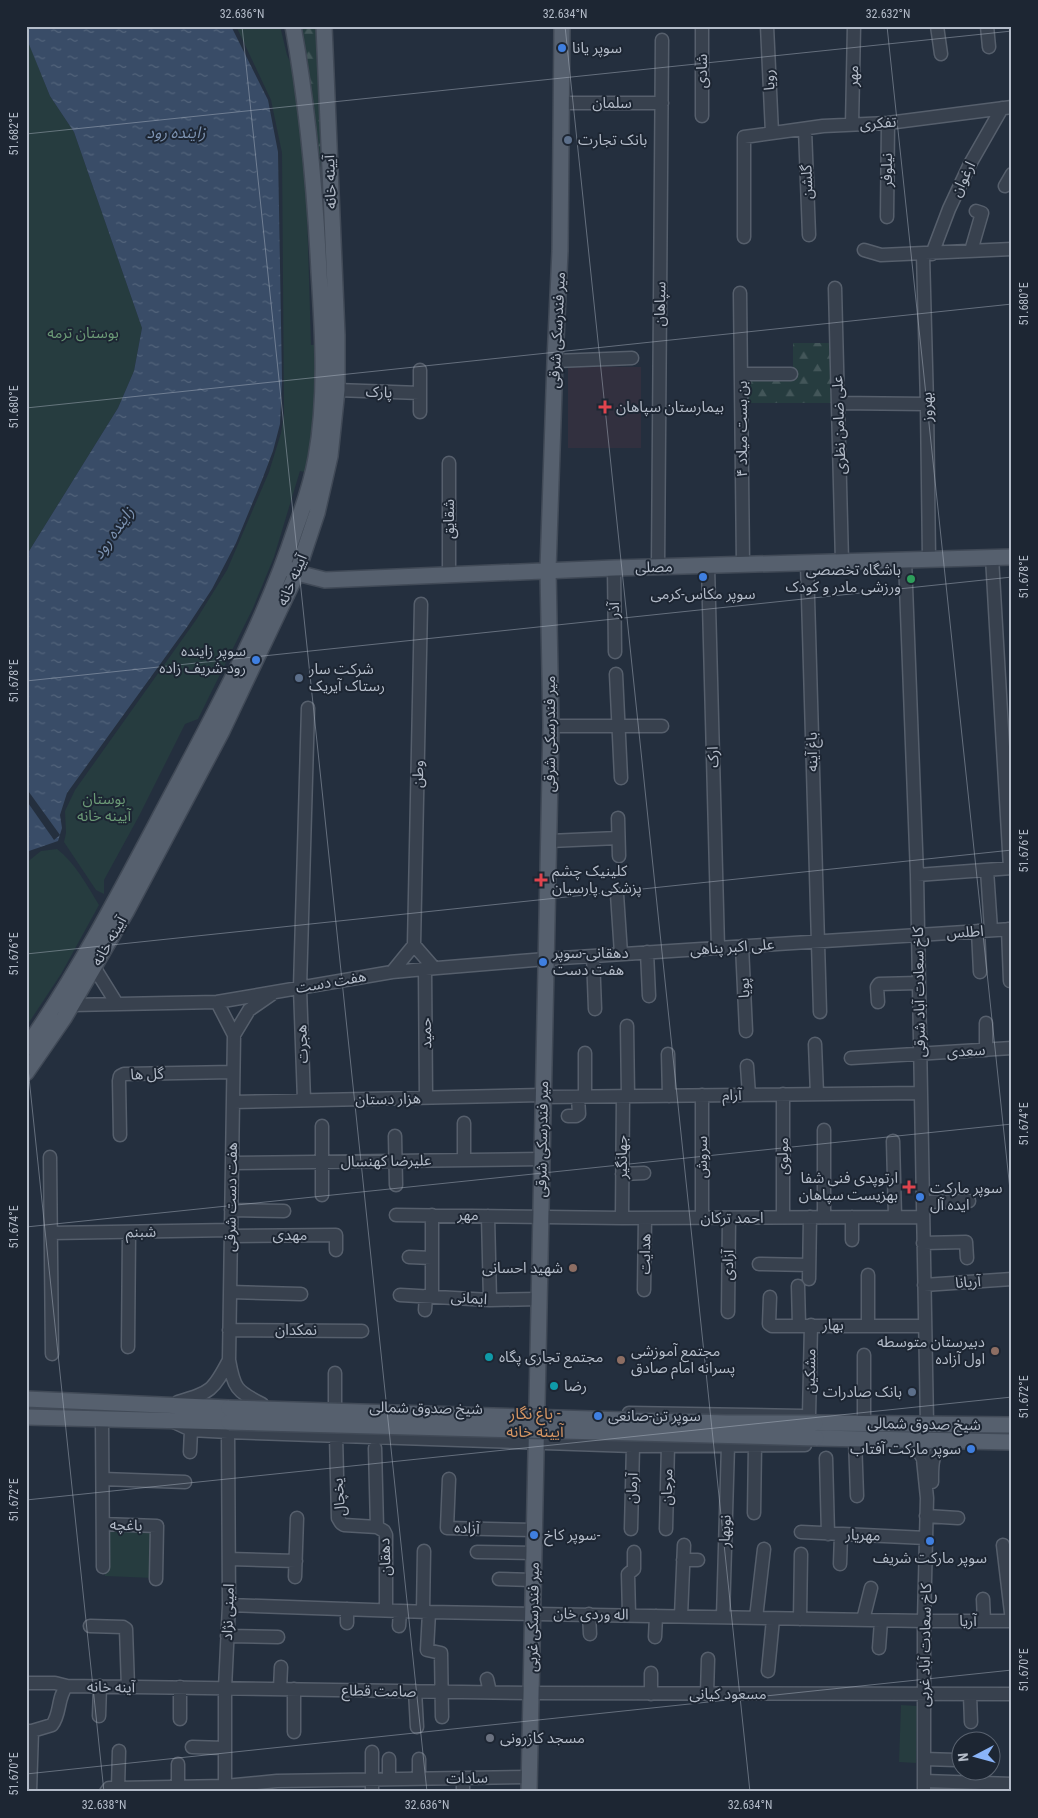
<svg xmlns="http://www.w3.org/2000/svg" width="1038" height="1818" viewBox="0 0 1038 1818" font-family="'Roboto Condensed','Noto Sans Arabic',sans-serif">
<style>
.medical{fill:#32303f}
.green{fill:#263c3f}
.forest{fill:url(#forest-firs)}
.water{fill:url(#water-ripples)}
.pier{fill:#242f3e}
.lines{fill:none;stroke-linecap:round;stroke-linejoin:round}
.minor-casing{stroke:#565f6c;stroke-width:15}
.major-casing{stroke:#414a57;stroke-width:18}
.minor{stroke:#38414e;stroke-width:12}
.major{stroke:#56606e;stroke-width:15}
.major-bridge-casing{stroke:#414a57;stroke-width:18;stroke-linecap:butt}
.major-bridge{stroke:#56606e;stroke-width:15}
.ticks{fill:none;stroke:#b4bcc9;stroke-width:1;stroke-opacity:0.45}
.shop-dot{fill:#3f7fe0;stroke:#1d2633;stroke-width:2}
.service-dot{fill:#5c6f8a;stroke:#1d2633;stroke-width:2}
.health-dot{fill:#e0444e;stroke:#1d2633;stroke-width:2}
.leisure-dot{fill:#2e9e5b;stroke:#1d2633;stroke-width:2}
.education-dot{fill:#8d6e63;stroke:#1d2633;stroke-width:2}
.culture-dot{fill:#0f9aa8;stroke:#1d2633;stroke-width:2}
.worship-dot{fill:#6b7280;stroke:#1d2633;stroke-width:2}
.labels{text-anchor:middle;dominant-baseline:central;stroke-width:4;stroke-linejoin:round;paint-order:stroke}
.poi-label{font-size:15px;fill:#b4bcc9;stroke:#1d2633;text-anchor:start}
.street-label{font-size:15px;fill:#b4bcc9;stroke:#1d2633}
.park-label{font-size:15px;fill:#6b9a76;stroke:#1d2633}
.water-label{font-size:16px;font-style:italic;fill:#7c92b1;stroke:#1d2633}
.neighbourhood-label{font-size:16px;fill:#d59563;stroke:#1d2633}
.neatline{fill:none;stroke:#b4bcc9;stroke-width:2}
.ticks-label{font-size:12px;text-anchor:middle;fill:#b4bcc9}
</style>
<defs>
<pattern id="forest-firs" width="22" height="20" patternUnits="userSpaceOnUse" patternTransform="scale(1.25)"><rect width="22" height="20" fill="#263c3f"/><path d="M5 1l3.5 6h-7zM16 11l3.5 6h-7z" fill="#435659"/></pattern>
<pattern id="water-ripples" width="26" height="14" patternUnits="userSpaceOnUse" patternTransform="scale(1.25)"><rect width="26" height="14" fill="#394c67"/><path d="M2 4q2-2 4 0t4 0M15 11q2-2 4 0t4 0" fill="none" stroke="#53647b"/></pattern>
</defs>
<rect width="100%" height="100%" fill="#242f3e"/>
<path class="medical" d="M568,366L641,367V448H568Z"/>
<path class="green" d="M236,26H280L287,55L295,73L306,179L311,345H317C317,388 313,430 305,472L300,471L274,557L253,608L198,719L185,724L139,816L104,880V894L96,890L64,842L66,833L65,811L75,790L196,620L227,570L269,472L281,433L284,415L282,153L271,100Z
M26,36L50,96L74,132L142,328L134,371L118,408L26,556Z
M57,849C75,863 87,885 99,905L61,974L26,1027V863L41,851Z
M105,1527L154,1528L153,1578L105,1576Z
M901,1705L917,1706L916,1763L899,1762Z"/>
<path class="forest" d="M297,26H317L316,50L325,182L331,314L324,463L302,544L299,546L317,472L324,428Z
M793,343H833V403H747V377H793Z"/>
<path class="water" d="M26,26H231L268,100L278,152L282,380L280,424L273,451L262,480L236,543L212,589L187,627L67,793L60,815L62,828L58,841L26,852V556L118,408L134,371L142,328L74,132L50,96L26,37Z"/>
<path class="pier" d="M26,788L60,835L54,840L26,800Z"/>
<g class="lines">
<g class="minor-casing">
<path id="minor" d="M702,26V116
M767,26L772,133
M937,26L941,54
M987,26L989,47
M561,103H662
M852,125L854,26
M805,129L809,235
M1005,186L1012,174
M887,217L888,123
M744,237V137L823,126L888,123L1012,107
M864,250L881,255L1012,249
M971,251L982,213L976,211
M923,254L927,404L929,559
M932,254L949,209L970,164L1002,108
M835,288L842,562
M740,293L743,565
M555,361L632,358
M742,374H791
M337,390L420,393
M838,403L927,404
M420,412V370
M992,557L1010,868
M905,560L917,875L927,1424
M807,563L820,1012
M708,566L718,948
M658,567L662,40
M614,568L615,652
M449,575V463
M616,674L621,778
M551,726H662
M618,818L619,856
M549,841L618,838
M987,870L991,930
M917,875L1012,868
M617,894L621,954
M1008,929L1010,981
M978,931L980,972
M414,945L421,604
M742,946L746,1031
M647,952L649,996
M593,956L595,1009
M94,967L117,1004
M425,969L426,1098
M392,972L414,945L434,968
M217,1002L234,1035L229,1360C234,1388 236,1391 262,1404
M878,1002L877,987L879,984L919,983
M71,1005L217,1002L392,972L425,969L546,959L1012,929
M986,1023V1050
M627,1026L628,1096
M234,1035L249,1010L272,994
M815,1044L817,1094
M585,1053V1097
M668,1054L669,1096
M851,1058L1012,1048
M747,1066L749,1095
M702,1095V1218
M543,1097L921,1093
M304,1100L300,988L308,708
M233,1102L543,1095
M568,1116H576L579,1114L578,1097
M464,1123V1160
M322,1126V1195
M120,1135L119,1081L120,1076L124,1074L233,1072
M395,1136L396,1185
M893,1141L895,1217
M50,1157L52,1354
M232,1163L541,1159
M622,1174L644,1173
M923,1202L969,1201
M231,1210L284,1211
M396,1215L622,1218L923,1217
M432,1215V1296
M488,1216L490,1300
M783,1217V1094
M824,1217V1130
M622,1218L623,1096
M51,1233L231,1230
M231,1236L336,1235V1250
M852,1240V1217
M923,1243L966,1242L967,1258
M409,1257L432,1258
M759,1264L809,1265
M809,1279L810,1217
M924,1285L1012,1279
M798,1286L799,1325
M644,1290L645,1218
M230,1292L301,1294
M400,1295L490,1300L538,1299
M770,1297L769,1324L772,1326H925
M425,1310L426,1296
M728,1312L729,1218
M868,1326V1275
M229,1330L362,1331
M128,1347L129,1233
M178,1402C211,1392 213,1391 229,1360
M335,1406V1373
M629,1413L802,1416
M809,1416L811,1325
M102,1419L103,1567
M174,1422L191,1430L228,1432L633,1446L805,1445
M864,1423V1355
M336,1435L338,1518L341,1523L344,1525L377,1527
M855,1439L857,1496
M907,1440L921,1455L923,1459L927,1498L924,1621V1792
M375,1448L377,1527L384,1531L386,1535V1610
M190,1452L191,1430
M826,1458L828,1534
M103,1479L185,1482
M449,1479L447,1528L534,1530
M932,1482C932,1463 931,1456 945,1441
M754,1513L755,1445
M926,1516L958,1518
M103,1524L157,1526L156,1579
M631,1529L633,1446
M666,1529L668,1445
M801,1532L926,1538
M1003,1545L1012,1621
M477,1552L534,1553
M229,1559L296,1561
M683,1560H698
M840,1564L841,1535
M295,1577L297,1518
M499,1579L533,1580
M983,1599L984,1621
M229,1605L429,1612L924,1621H1012
M423,1612L424,1551
M429,1612L427,1650L441,1653L442,1717
M589,1614L590,1634
M629,1615L628,1574L634,1569V1552
M681,1616L684,1545
M723,1617L728,1445
M756,1618L764,1549
M800,1619L801,1554
M863,1620L871,1588
M347,1623V1609
M90,1626L123,1627L126,1629L128,1687
M399,1626L400,1611
M227,1636L278,1637
M655,1637L656,1616
M879,1648L881,1621
M768,1671L773,1619
M487,1679L490,1692
M26,1683H55L67,1686
M280,1689L281,1667
M415,1691L417,1727
M651,1694V1673
M707,1694L708,1659
M970,1695L971,1722
M99,1716L100,1686
M180,1719V1687
M26,1731H32L52,1725C61,1714 57,1697 67,1686L532,1693L1012,1694
M294,1732V1689
M192,1747L225,1748
M389,1759V1779
M419,1759V1779
M924,1759L956,1760
M463,1778V1792
M924,1781L1012,1784
M118,1788L119,1751
M30,1792L32,1731
M106,1792L109,1788H118L225,1786L277,1781L530,1777
M178,1792V1764
M225,1792V1688L229,1605L228,1432
M372,1792V1752"/>
</g>
<g class="major-casing">
<path id="major" d="M289,569L297,573L325,580L614,568L1012,557
M26,1048C85,963 131,871 179,781C223,698 267,616 296,527C304,505 312,481 316,458C327,397 323,334 319,272C315,189 308,108 293,26
M26,1073L64,1018L126,912L222,731L297,573L317,513L330,456L337,390V335L324,26
M26,1399L229,1408
M26,1417L229,1422
M815,1423L1012,1425
M816,1438L1012,1442
M529,1792L551,726L548,570L555,361L560,251L562,26"/>
</g>
<use href="#minor" class="minor"/>
<use href="#major" class="major"/>
<g class="major-bridge-casing">
<path id="major-bridge" d="M229,1408L727,1423H815
M229,1422L816,1438"/>
</g>
<use href="#major-bridge" class="major-bridge"/>
</g>
<path class="ticks" d="M242,26L427,1792M565,26L750,1792M887,26L1012,1209M26,134L1012,31M26,408L1012,304M26,681L1012,577M26,954L1012,850M26,1049L104,1792M26,1227L1012,1124M26,1500L1012,1397M26,1774L1012,1670"/>
<g class="shop-dot">
<circle cx="562" cy="48" r="5"/>
<circle cx="703" cy="577" r="5"/>
<circle cx="256" cy="660" r="5"/>
<circle cx="543" cy="962" r="5"/>
<circle cx="920" cy="1197" r="5"/>
<circle cx="598" cy="1416" r="5"/>
<circle cx="971" cy="1449" r="5"/>
<circle cx="534" cy="1535" r="5"/>
<circle cx="930" cy="1541" r="5"/>
</g>
<g class="service-dot">
<circle cx="568" cy="140" r="5"/>
<circle cx="299" cy="678" r="5"/>
<circle cx="912" cy="1392" r="5"/>
</g>
<g class="health-dot">
<path d="M602.5 399.5h5v5h5v5h-5v5h-5v-5h-5v-5h5z"/>
<path d="M538.5 872.5h5v5h5v5h-5v5h-5v-5h-5v-5h5z"/>
<path d="M906.5 1179.5h5v5h5v5h-5v5h-5v-5h-5v-5h5z"/>
</g>
<circle class="leisure-dot" cx="911" cy="579" r="5"/>
<g class="education-dot">
<circle cx="573" cy="1268" r="5"/>
<circle cx="995" cy="1351" r="5"/>
<circle cx="621" cy="1360" r="5"/>
</g>
<g class="culture-dot">
<circle cx="489" cy="1357" r="5"/>
<circle cx="554" cy="1386" r="5"/>
</g>
<circle class="worship-dot" cx="490" cy="1738" r="5"/>
<g class="labels">
<g class="poi-label">
<text x="572" y="48">سوپر یانا</text>
<text x="578" y="140">بانک تجارت</text>
<text x="616" y="407">بیمارستان سپاهان</text>
<text x="901" y="570" text-anchor="end">باشگاه تخصصی<tspan x="901" dy="17">ورزشی مادر و کودک</tspan></text>
<text x="703" y="594" text-anchor="middle">سوپر مکاس-کرمی</text>
<text x="246" y="651" text-anchor="end">سوپر زاینده<tspan x="246" dy="17">رود-شریف زاده</tspan></text>
<text x="309" y="669">شرکت سار<tspan x="309" dy="17">رستاک آیریک</tspan></text>
<text x="552" y="871">کلینیک چشم<tspan x="552" dy="17">پزشکی پارسیان</tspan></text>
<text x="553" y="953">دهقانی-سوپر<tspan x="553" dy="17">هفت دست</tspan></text>
<text x="898" y="1178" text-anchor="end">ارتوپدی فنی شفا<tspan x="898" dy="17">بهزیست سپاهان</tspan></text>
<text x="930" y="1188">سوپر مارکت<tspan x="930" dy="17">ایده آل</tspan></text>
<text x="563" y="1268" text-anchor="end">شهید احسانی</text>
<text x="985" y="1342" text-anchor="end">دبیرستان متوسطه<tspan x="985" dy="17">اول آزاده</tspan></text>
<text x="631" y="1351">مجتمع آموزشی<tspan x="631" dy="17">پسرانه امام صادق</tspan></text>
<text x="499" y="1357">مجتمع تجاری پگاه</text>
<text x="564" y="1386">رضا</text>
<text x="902" y="1392" text-anchor="end">بانک صادرات</text>
<text x="608" y="1416">سوپر تن-صانعی</text>
<text x="961" y="1449" text-anchor="end">سوپر مارکت آفتاب</text>
<text x="544" y="1535">سوپر کاخ-</text>
<text x="930" y="1558" text-anchor="middle">سوپر مارکت شریف</text>
<text x="500" y="1738">مسجد کازرونی</text>
</g>
<g class="street-label">
<text transform="translate(702 71) rotate(-90)">شادی</text>
<text transform="translate(853 76) rotate(-89)">مهر</text>
<text transform="translate(769 80) rotate(-93)">رویا</text>
<text x="612" y="103">سلمان</text>
<text transform="translate(878 123) rotate(-4)">تفکری</text>
<text transform="translate(887 170) rotate(-90)">نیلوفر</text>
<text transform="translate(963 179) rotate(-64)">ارغوان</text>
<text transform="translate(330 182) rotate(-92)">آیینه خانه</text>
<text transform="translate(807 182) rotate(-92)">گلشن</text>
<text transform="translate(660 304) rotate(-89)">سپاهان</text>
<text transform="translate(557 330) rotate(-87)">میر فندرسکی شرقی</text>
<text transform="translate(379 392) rotate(2)">پارک</text>
<text transform="translate(927 407) rotate(-91)">بهروز</text>
<text transform="translate(839 425) rotate(-92)">علی ضامن نظری</text>
<text transform="translate(742 429) rotate(-90)">بن بست میلاد ۴</text>
<text transform="translate(449 519) rotate(-90)">شقایق</text>
<text transform="translate(654 567) rotate(-1)">مصلی</text>
<text transform="translate(292 580) rotate(-67)">آیینه خانه</text>
<text transform="translate(614 610) rotate(-90)">آذر</text>
<text transform="translate(550 734) rotate(-90)">میر فندرسکی شرقی</text>
<text transform="translate(812 752) rotate(-91)">باغ آینه</text>
<text transform="translate(713 757) rotate(-91)">ارک</text>
<text transform="translate(418 774) rotate(-89)">وطن</text>
<text transform="translate(965 932) rotate(-4)">اطلس</text>
<text transform="translate(109 941) rotate(-60)">آیینه خانه</text>
<text transform="translate(732 947) rotate(-4)">علی اکبر پناهی</text>
<text transform="translate(331 982) rotate(-10)">هفت دست</text>
<text transform="translate(744 988) rotate(-92)">پویا</text>
<text transform="translate(919 992) rotate(-91)">کاخ سعادت آباد شرقی</text>
<text transform="translate(426 1033) rotate(-91)">حمید</text>
<text transform="translate(302 1044) rotate(-92)">هجرت</text>
<text transform="translate(966 1051) rotate(-4)">سعدی</text>
<text transform="translate(147 1074) rotate(-2)">گل ها</text>
<text transform="translate(732 1095) rotate(-1)">آرام</text>
<text transform="translate(388 1099) rotate(-1)">هزار دستان</text>
<text transform="translate(542 1139) rotate(-89)">میر فندرسکی شرقی</text>
<text transform="translate(783 1156) rotate(-90)">مولوی</text>
<text transform="translate(622 1157) rotate(-90)">جهانگیر</text>
<text transform="translate(702 1157) rotate(-90)">سروش</text>
<text transform="translate(386 1161) rotate(-1)">علیرضا کهنسال</text>
<text transform="translate(231 1197) rotate(-89)">هفت دست شرقی</text>
<text transform="translate(468 1215) rotate(1)">مهر</text>
<text x="732" y="1218">احمد ترکان</text>
<text transform="translate(141 1232) rotate(-1)">شبنم</text>
<text x="290" y="1235">مهدی</text>
<text transform="translate(645 1254) rotate(-89)">هدایت</text>
<text transform="translate(728 1265) rotate(-89)">آزادی</text>
<text transform="translate(968 1282) rotate(-4)">آریانا</text>
<text transform="translate(469 1298) rotate(4)">ایمانی</text>
<text x="833" y="1325">بهار</text>
<text x="296" y="1330">نمکدان</text>
<text transform="translate(810 1371) rotate(-89)">مشکین</text>
<text transform="translate(426 1408) rotate(1)">شیخ صدوق شمالی</text>
<text transform="translate(924 1424) rotate(1)">شیخ صدوق شمالی</text>
<text transform="translate(667 1487) rotate(-89)">مرجان</text>
<text transform="translate(632 1488) rotate(-88)">آرمان</text>
<text transform="translate(339 1497) rotate(-95)">یخچال</text>
<text transform="translate(126 1525) rotate(2)">باغچه</text>
<text transform="translate(467 1528) rotate(3)">آزاده</text>
<text transform="translate(725 1531) rotate(-88)">نوبهار</text>
<text transform="translate(863 1535) rotate(2)">مهریار</text>
<text transform="translate(385 1557) rotate(-92)">دهقان</text>
<text transform="translate(228 1612) rotate(-88)">امینی نژاد</text>
<text transform="translate(591 1614) rotate(1)">اله وردی خان</text>
<text transform="translate(533 1617) rotate(-89)">میر فندرسکی غربی</text>
<text x="968" y="1621">آریا</text>
<text transform="translate(925 1645) rotate(-89)">کاخ سعادت آباد غربی</text>
<text transform="translate(111 1687) rotate(1)">آینه خانه</text>
<text transform="translate(379 1691) rotate(1)">صامت قطاع</text>
<text x="728" y="1694">مسعود کیانی</text>
<text transform="translate(467 1778) rotate(-1)">سادات</text>
</g>
<g class="park-label">
<text x="83" y="333">بوستان ترمه</text>
<text x="104" y="799">بوستان<tspan x="104" dy="17">آیینه خانه</tspan></text>
</g>
<g class="water-label">
<text x="176" y="132">زاینده رود</text>
<text transform="translate(113 533) rotate(-55)">زاینده رود</text>
</g>
<g class="neighbourhood-label">
<text x="535" y="1413">باغ نگار -<tspan x="535" dy="18">آیینه خانه</tspan></text>
</g>
</g>
<rect width="1038" height="1818" fill="none" stroke="#1d2633" stroke-width="55"/>
<g transform="translate(976 1756) rotate(264)"><circle r="24" fill="#1d2633" stroke="#59626f"/>
<path d="M0-4L9 19L0 12L-9 19Z" fill="#8ab4f8"/>
<text y="-8" font-size="14" font-weight="bold" text-anchor="middle" fill="#b4bcc9">N</text>
</g>
<rect x="28" y="28" width="982" height="1762" class="neatline"/>
<g class="ticks-label">
<text x="242" y="18">32.636°N</text>
<text x="565" y="18">32.634°N</text>
<text x="888" y="18">32.632°N</text>
<text transform="translate(14 134) rotate(-90)" y="4">51.682°E</text>
<text transform="translate(1024 304) rotate(-90)" y="4">51.680°E</text>
<text transform="translate(14 407) rotate(-90)" y="4">51.680°E</text>
<text transform="translate(1024 577) rotate(-90)" y="4">51.678°E</text>
<text transform="translate(14 681) rotate(-90)" y="4">51.678°E</text>
<text transform="translate(1024 851) rotate(-90)" y="4">51.676°E</text>
<text transform="translate(14 954) rotate(-90)" y="4">51.676°E</text>
<text transform="translate(1024 1124) rotate(-90)" y="4">51.674°E</text>
<text transform="translate(14 1227) rotate(-90)" y="4">51.674°E</text>
<text transform="translate(1024 1397) rotate(-90)" y="4">51.672°E</text>
<text transform="translate(14 1500) rotate(-90)" y="4">51.672°E</text>
<text transform="translate(1024 1670) rotate(-90)" y="4">51.670°E</text>
<text transform="translate(14 1774) rotate(-90)" y="4">51.670°E</text>
<text x="104" y="1809">32.638°N</text>
<text x="427" y="1809">32.636°N</text>
<text x="750" y="1809">32.634°N</text>
</g>
</svg>
